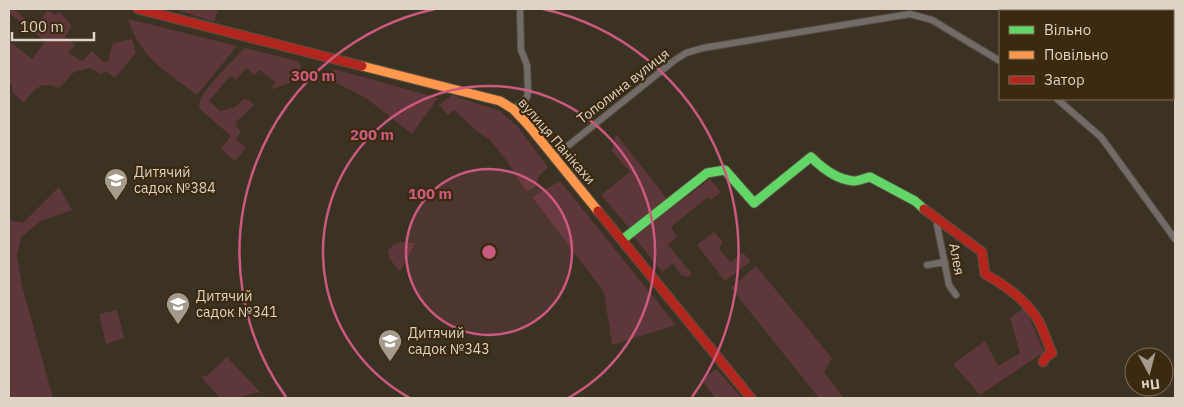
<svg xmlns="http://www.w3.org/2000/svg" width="1184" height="407" viewBox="0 0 1184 407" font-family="'IBM Plex Sans',sans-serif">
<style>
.green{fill:#5e373a}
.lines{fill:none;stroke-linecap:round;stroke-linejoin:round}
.street-casing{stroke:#574e42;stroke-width:8}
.fast-casing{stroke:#574e42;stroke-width:11}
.slow-casing{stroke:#574e42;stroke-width:11}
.jam-casing{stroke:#574e42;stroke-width:11}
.street{stroke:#716c68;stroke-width:6}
.fast{stroke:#63d668;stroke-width:9}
.slow{stroke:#ff974d;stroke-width:9}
.jam{stroke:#b3261e;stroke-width:9}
.ring{fill:none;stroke:#cc5980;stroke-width:2.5}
.labels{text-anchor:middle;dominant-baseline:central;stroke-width:4.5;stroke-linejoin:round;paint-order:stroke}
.street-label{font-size:14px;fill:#ded3c4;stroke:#3b2a10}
.poi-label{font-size:14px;fill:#ded3c4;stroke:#3b2a10;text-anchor:start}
.centre{fill:#cc5980;stroke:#3b2a10;stroke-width:2.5}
.ring-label{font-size:15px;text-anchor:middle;font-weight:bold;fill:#cc5980;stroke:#3b2a10;stroke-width:4.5;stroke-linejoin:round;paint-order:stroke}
</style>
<rect width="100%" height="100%" fill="#3b3224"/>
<path class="green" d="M9,9H14L34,27L48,10L55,15L59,11L72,26L65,37L75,45L68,53L82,61L92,51L104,62L108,61L113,43L132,39L136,53L115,78L106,71L101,74L90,68L74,72L59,88C41,80 34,89 24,103L13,93L11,83L9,85V41L32,59L45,41L9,13Z
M175,9H218L214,22Z
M128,19L237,46L197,95C167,72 140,58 128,19Z
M245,48L297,61L301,66L297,80L270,90L275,82L259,70L254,75L246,68L236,80L230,76L209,101L220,111L235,107L244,99L249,100L254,105L236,122L237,126L241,133L236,139L246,148L235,161L221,149L231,136L200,109L199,104C201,91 235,58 245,48Z
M334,69L438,98L412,134L366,98L329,79Z
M452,95L500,111L517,126L548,167L539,176L535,187L526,191L506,160L490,140L478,132L454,110L448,115L439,105Z
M616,134L668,200L631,230L601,195L630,172L612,151Z
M710,179L721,192L711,200L708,197L671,227L677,237L668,245L692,274L688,277L681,275L674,265V263L662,272L634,237Z
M560,181L676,325L612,345L604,292L532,197Z
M59,187L72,210L41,221L21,237L17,256L22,286L53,398H9V220L23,223Z
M714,232L723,242L719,249L731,262L743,253L751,261L725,281L697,245Z
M400,242L415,243L400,272L389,258L388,251L393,245Z
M756,266L832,358L824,372L844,398H819L731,288Z
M1025,307L1044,352L980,395L953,364L985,341L998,366L1020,353L1010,318Z
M117,310L124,338L106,344L99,314Z
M227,357L260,392L235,398H220L201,377L208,375Z
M716,369L742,398H715L702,380Z"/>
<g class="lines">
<g class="street-casing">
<path id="street" d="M1057,99L1101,137L1175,239
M513,109L524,101L527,97L528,91L527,65L521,50L520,9
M554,157L675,60L686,53L703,48L910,14L932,20L1000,61
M937,225L949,285L956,295
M927,265L945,262"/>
</g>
<g class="fast-casing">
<path id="fast" d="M622,240L707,173L725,170L754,203L811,157C822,168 838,180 854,181C859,181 865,178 870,177L915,201L924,209"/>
</g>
<g class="slow-casing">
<path id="slow" d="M362,66L500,101L513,109L529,126L598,211"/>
</g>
<g class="jam-casing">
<path id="jam" d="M138,9L362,66
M924,209L982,252L985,274C1005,285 1026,300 1038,320C1044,331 1047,342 1052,353L1046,357L1043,362
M598,211L751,398"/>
</g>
<use href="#street" class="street"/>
<use href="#fast" class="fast"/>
<use href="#slow" class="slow"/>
<use href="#jam" class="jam"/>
</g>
<circle cx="489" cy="252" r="83" fill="#cc5980" fill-opacity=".12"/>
<g class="ring">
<circle cx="489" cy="252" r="83"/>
<path d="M410 398A166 166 0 1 1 568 398"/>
<path d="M286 397A249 249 0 0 1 435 9M543 9A249 249 0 0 1 692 397"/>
</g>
<defs>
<g id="school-pin" transform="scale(1.25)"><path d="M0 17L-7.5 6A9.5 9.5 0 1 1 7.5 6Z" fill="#a59b8c" stroke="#3b2a10"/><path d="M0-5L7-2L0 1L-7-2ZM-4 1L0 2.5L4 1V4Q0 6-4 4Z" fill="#fff"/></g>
</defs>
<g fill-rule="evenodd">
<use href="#school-pin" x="116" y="180"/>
<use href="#school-pin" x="178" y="304"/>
<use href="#school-pin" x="390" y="341"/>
</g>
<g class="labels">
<g class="street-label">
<text transform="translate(623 86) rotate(-38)">Тополина вулиця</text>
<text transform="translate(557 141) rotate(49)">вулиця Панікахи</text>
<text transform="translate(957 259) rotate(79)">Алея</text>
</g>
<g class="poi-label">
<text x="134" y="172">Дитячий<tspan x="134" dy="16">садок №384</tspan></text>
<text x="196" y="296">Дитячий<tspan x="196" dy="16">садок №341</tspan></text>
<text x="408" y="333">Дитячий<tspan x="408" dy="16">садок №343</tspan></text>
</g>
</g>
<circle cx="489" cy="252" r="8" class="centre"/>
<g class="ring-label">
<text x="313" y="81">300 m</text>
<text x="372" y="140">200 m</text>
<text x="430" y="199">100 m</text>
</g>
<rect width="1184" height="407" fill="none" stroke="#ded3c4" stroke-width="20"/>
<rect x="999" y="10" width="175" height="90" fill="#3b2a10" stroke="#7c6e58"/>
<rect x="1009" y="26" width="25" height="8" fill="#63d668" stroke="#7c6e58"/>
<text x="1044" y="35" font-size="15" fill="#ded3c4">Вільно</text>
<rect x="1009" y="51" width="25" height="8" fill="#ff974d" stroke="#7c6e58"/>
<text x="1044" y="60" font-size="15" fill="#ded3c4">Повільно</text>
<rect x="1009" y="76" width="25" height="8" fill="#b3261e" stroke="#7c6e58"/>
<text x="1044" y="85" font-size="15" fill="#ded3c4">Затор</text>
<g transform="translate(1149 372) rotate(173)"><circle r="24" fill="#3b2a10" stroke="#7c6e58"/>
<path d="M0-4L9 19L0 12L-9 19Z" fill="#a59b8c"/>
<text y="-8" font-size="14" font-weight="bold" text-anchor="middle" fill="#ded3c4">Пн</text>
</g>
<path d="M12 32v8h82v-8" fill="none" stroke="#ded3c4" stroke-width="2.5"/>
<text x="20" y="32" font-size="15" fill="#ded3c4" stroke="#3b2a10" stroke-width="4" paint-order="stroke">100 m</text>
</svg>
